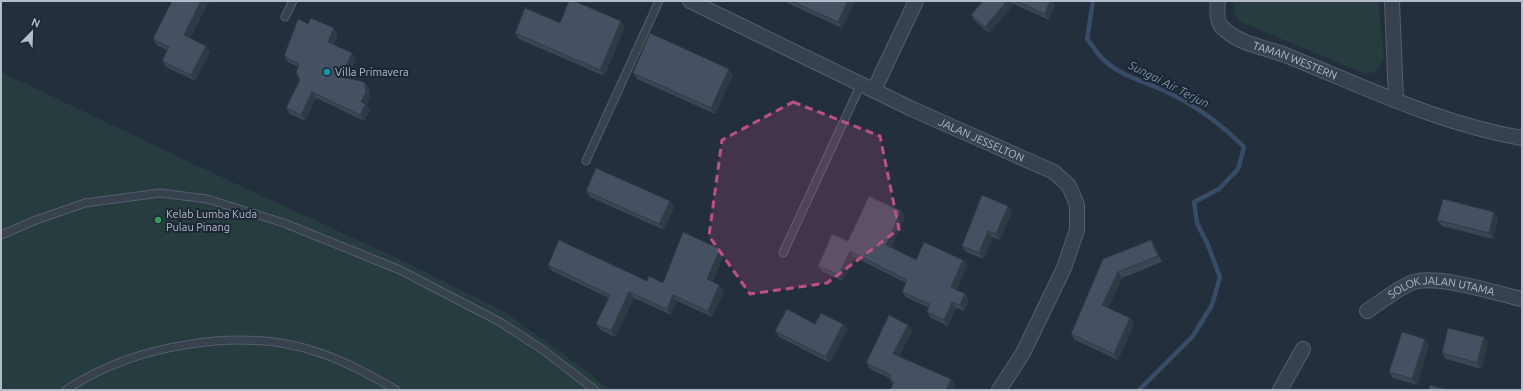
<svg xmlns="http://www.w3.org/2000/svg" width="1523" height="391" viewBox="0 0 1523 391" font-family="Ubuntu,sans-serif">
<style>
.green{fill:#263c3f}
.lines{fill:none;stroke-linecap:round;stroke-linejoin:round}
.stream{stroke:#394c67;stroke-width:4.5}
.service-casing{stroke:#565f6c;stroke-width:9}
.minor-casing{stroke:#565f6c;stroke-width:16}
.service{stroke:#38414e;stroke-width:7}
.minor{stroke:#38414e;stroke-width:14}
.wall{fill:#3b4654}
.shaded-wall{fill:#303945}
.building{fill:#455162;stroke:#303945}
.marked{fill:#bd5182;fill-opacity:0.2;stroke:#bd5182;stroke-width:3;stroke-dasharray:8 5;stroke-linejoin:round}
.culture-dot{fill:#0f9aa8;stroke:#1d2633;stroke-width:1.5}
.leisure-dot{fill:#2e9e5b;stroke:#1d2633;stroke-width:1.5}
.labels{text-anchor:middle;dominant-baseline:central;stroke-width:4;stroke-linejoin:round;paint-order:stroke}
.street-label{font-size:11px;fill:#b4bcc9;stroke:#1d2633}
.poi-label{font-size:11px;fill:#b4bcc9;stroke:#1d2633;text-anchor:start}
.water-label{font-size:12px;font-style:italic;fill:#7c92b1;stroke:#1d2633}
</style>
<rect width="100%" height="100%" fill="#242f3e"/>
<path class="green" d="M1233,1H1378L1384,56C1381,69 1376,75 1363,73L1241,22L1235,15Z
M1,72L221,177L410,264L505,312L589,373L609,390H1Z"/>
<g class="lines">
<path class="stream" d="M1093,1L1087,39C1093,46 1098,55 1105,61C1122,77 1153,84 1173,95C1201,109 1223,126 1244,147L1238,169L1219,189L1194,202L1197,223L1208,245L1220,277L1212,305L1193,336L1139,390"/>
<g class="service-casing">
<path id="service" d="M285,17L293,1
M586,161L659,1
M1,235L36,220L85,203L160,193L207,199L284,223L400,270L500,322L543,350L595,390
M783,253L861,84
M66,390C133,345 241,326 317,352C345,361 370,375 396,390"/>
</g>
<g class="minor-casing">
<g id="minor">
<path id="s1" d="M690,1L912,109L1054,172L1069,186L1077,205V230L1064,268L1023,353L999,390"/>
<path id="s2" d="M1218,1C1217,9 1216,21 1222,27C1238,44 1264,47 1285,55C1363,86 1439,124 1522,138"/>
<path d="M1392,1L1396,100"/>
<path d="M874,90L916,1"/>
<path id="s3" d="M1367,311C1381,302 1395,290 1411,283C1435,273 1495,293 1522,299"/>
<path d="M1280,390L1303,349"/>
</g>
</g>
<use href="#service" class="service"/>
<use href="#minor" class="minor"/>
</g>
<path class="wall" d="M172,1H209L190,38L206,46L210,52L195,81L166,67L162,61L167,50L157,45L153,39Z
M783,1H855L842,28Z
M980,1H1053L1055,5L1049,20L1014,4L989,33L975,21L971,15L982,3Z
M560,23L625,27L604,76L519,39L515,33Z
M338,34L334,44L356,59L347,78L365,83L369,89L370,98L367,105L370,110L364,121L316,98L305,121L290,114L286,108L300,80L298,67L288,62L284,56Z
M633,73L733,75L715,114L637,79Z
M586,191L674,207L664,230L590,197Z
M901,211L905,217L891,247L916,260H963L967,266L956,290L965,294L969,300L964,311L956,308L948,326L931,318L927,312L929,308L906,297L902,292L906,283L854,257L843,281L823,272L818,266L848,241Z
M1012,212L1000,240L992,237L984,259L966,252L962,246Z
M1498,218L1493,239L1442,226L1437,220Z
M1151,240L1155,246L1162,262L1122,278L1108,308L1134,324L1118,360L1075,340L1071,334L1103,259Z
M720,249L724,255L712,282L719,285L724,291L712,317L677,301L671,315L634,298L615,337L601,330L596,324L609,298L552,271L548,265L647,281L663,283Z
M815,324H843L847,330L830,363L779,337L775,331Z
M908,325L912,331L899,356L951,379L955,385H893L889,379V378L870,369L866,363Z
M1484,337L1488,343L1481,369L1446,359L1442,353Z
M1429,345L1417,385L1393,378L1389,372Z"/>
<path class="shaded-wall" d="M201,1H209L188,41L184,35Z
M848,1H855L842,28L838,22Z
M1007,1H1012L1014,4L989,33L985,27Z
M1050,1H1053L1055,5L1049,20L1045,14Z
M621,21L625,27L604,76L600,70Z
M334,28L338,34L332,47L328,42Z
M206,46L210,52L195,81L191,75Z
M352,53L356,59L345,83L341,77Z
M729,69L733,75L715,114L711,108Z
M365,83L369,89L370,98L367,105L370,110L364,121L360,115L361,102Z
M312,92L316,98L305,121L301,115Z
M670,201L674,207L664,230L659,224Z
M1008,206L1012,212L1000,240L996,234Z
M901,211L905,217L890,251L886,245Z
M1494,212L1498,218L1493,239L1489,233Z
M988,231L992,237L984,259L979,253Z
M1151,240L1155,246L1162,262L1158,256Z
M720,249L724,255L711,285L707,279Z
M850,251L854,257L843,281L839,275Z
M963,260L967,266L955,293L951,287Z
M1118,272L1122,278L1107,311L1102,305Z
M719,285L724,291L712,317L708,311Z
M629,292L634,298L615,337L611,331Z
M965,294L969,300L964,311L960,305Z
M673,295L677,301L671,315L667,309Z
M952,302L956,308L948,326L944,320Z
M1130,318L1134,324L1118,360L1114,354Z
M843,324L847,330L830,363L826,357Z
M908,325L912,331L898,360L893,354Z
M1484,337L1488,343L1481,369L1477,363Z
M1425,339L1429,345L1417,385L1412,379Z
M951,379L955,385L953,390H946Z"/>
<path class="building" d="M172,1H201L184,35L206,46L191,75L162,61L169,47L153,39Z
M569,1H574L621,21L600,70L515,33L525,8L560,23Z
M791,1H848L838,22Z
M983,1H1007L985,27L971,15Z
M1016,1H1050L1045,14Z
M311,18L334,28L328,42L352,53L341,77L361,81L365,83L366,92L361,102L366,104L360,115L312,92L301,115L286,108L300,80L296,72L299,64L284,56L298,19L308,24Z
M650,33L729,69L711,108L633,73Z
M596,168L670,201L659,224L586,191Z
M982,195L1008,206L996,234L988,231L979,253L962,246Z
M869,196L901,211L886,245L916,260L924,242L963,260L951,287L965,294L960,305L952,302L944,320L927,312L930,304L902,292L907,280L850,251L839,275L818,266L832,234L848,241Z
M1443,199L1494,212L1489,233L1437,220Z
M683,232L720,249L707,279L719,285L708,311L673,295L667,309L629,292L611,331L596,324L610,295L548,265L559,240L647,281L649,276L663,283Z
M1151,240L1158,256L1118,272L1102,305L1130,318L1114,354L1071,334L1103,259Z
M787,309L815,324L821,313L843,324L826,357L775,331Z
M889,315L908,325L893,354L951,379L946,390H890L894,382L889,379L891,375L866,363Z
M1448,328L1484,337L1477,363L1442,353Z
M1402,332L1425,339L1412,379L1389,372Z
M1430,385L1449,390H1428Z"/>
<path class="marked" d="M793,102L880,136L899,229L827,283L750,294L709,236L722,140Z"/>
<circle class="culture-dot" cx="327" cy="72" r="4"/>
<circle class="leisure-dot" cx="158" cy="220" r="4"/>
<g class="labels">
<g class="street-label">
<text stroke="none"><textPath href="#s2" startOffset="108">TAMAN WESTERN</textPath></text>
<text stroke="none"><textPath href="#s1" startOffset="323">JALAN JESSELTON</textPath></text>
<text stroke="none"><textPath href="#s3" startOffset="82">SOLOK JALAN UTAMA</textPath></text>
</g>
<g class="poi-label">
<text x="335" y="72">Villa Primavera</text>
<text x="166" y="214">Kelab Lumba Kuda<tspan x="166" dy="13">Pulau Pinang</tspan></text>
</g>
<g class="water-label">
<text transform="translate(1169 84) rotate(27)">Sungai Air Terjun</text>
</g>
</g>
<rect width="1523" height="391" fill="none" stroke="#b4bcc9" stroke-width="4"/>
<g transform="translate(32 32) rotate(23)" stroke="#1d2633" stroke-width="3" paint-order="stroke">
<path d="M0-3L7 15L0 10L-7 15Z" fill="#b4bcc9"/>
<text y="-6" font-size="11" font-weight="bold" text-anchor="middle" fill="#b4bcc9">N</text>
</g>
</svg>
